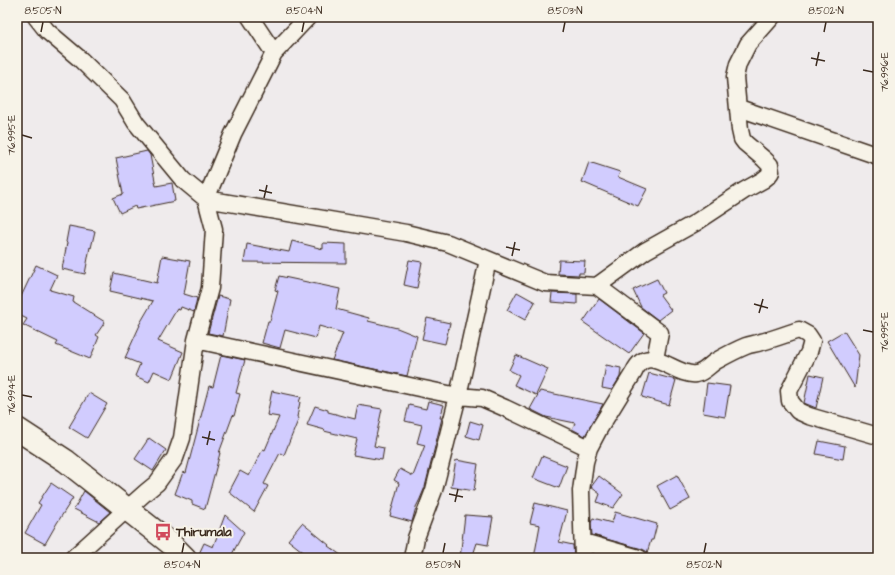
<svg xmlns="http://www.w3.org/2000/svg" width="895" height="575" viewBox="0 0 895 575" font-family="'Architects Daughter',sans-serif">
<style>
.building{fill:#d1ccfe;stroke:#3b2a1e}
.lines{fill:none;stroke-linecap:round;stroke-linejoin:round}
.minor-casing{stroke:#3b2a1e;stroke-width:19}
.secondary-casing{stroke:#3b2a1e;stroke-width:25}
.minor{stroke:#f7f3e8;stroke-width:16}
.secondary{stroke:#f7f3e8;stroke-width:22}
.ticks{fill:none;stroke:#3b2a1e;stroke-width:1.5}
.labels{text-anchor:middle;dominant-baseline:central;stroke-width:4;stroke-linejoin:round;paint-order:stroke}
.poi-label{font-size:13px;font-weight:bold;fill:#3b2a1e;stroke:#f7f3e8;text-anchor:start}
.neatline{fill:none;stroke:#3b2a1e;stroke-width:1.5}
.ticks-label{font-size:10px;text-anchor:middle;fill:#3b2a1e}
</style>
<rect width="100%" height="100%" fill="#efebec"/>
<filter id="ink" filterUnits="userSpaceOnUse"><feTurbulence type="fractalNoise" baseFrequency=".025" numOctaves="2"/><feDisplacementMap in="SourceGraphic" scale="8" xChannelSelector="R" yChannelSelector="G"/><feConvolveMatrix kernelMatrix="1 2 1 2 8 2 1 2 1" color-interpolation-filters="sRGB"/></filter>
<g filter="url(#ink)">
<path class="building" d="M147,151L150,155L156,186L172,183L175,201L136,209L135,206L120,213L113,198L123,194L116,158Z
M589,162L620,172L618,177L647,189L638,206L582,182Z
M69,226L95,231L91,248L90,247L85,274L62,269L67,243L66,242Z
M292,241L323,249V243L346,244V263L244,262L247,244L289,252Z
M162,256L190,261L184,294L197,298L194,312L181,307L180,310L177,309L158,341L183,352L172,379L154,371L149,382L135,376L140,364L125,358L140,325H139L153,301L110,291L114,273L157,283Z
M409,260L422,262L417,288L404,285Z
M559,260L585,261L584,273H579V275L558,274Z
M36,265L57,275L50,290L74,297L73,302L105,322L96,335L99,337L90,359L56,345L58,342L23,325L27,319L17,314V305Z
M279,276L340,289L336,309L369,318L368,321L397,328L417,336L407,376L332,360L343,333L319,326L316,338L285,330L280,348L262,343L268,321H270L278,291L275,290Z
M657,279L664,293L660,295L671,310L658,320L641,307L633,290Z
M517,292L535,302L525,320L507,310Z
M552,293L577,294V304L551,302Z
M218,296L230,299L223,336L208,333Z
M599,299L644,333L629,354L583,322Z
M427,318L450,323L445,344L422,339Z
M844,331L859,355L855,388L827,341Z
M221,355L245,360L236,393L240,394L234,416L233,415L219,453H220L205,509L192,504V501L175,494L183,472L186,473L209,386L213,387Z
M516,355L548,369L536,395L514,385L519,375L509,370Z
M606,365L621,368L620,377L612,390L602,388Z
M649,373L676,380L669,405L642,397Z
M810,374L823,377L816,408L804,403Z
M707,383L730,386L725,417L703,413Z
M272,391L301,397L299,402H300L297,417L299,418L284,455L280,453L264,484L268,486L254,512L229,492L240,471L249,476L263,449L265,450L279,417L267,415Z
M540,391L603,404L585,436L572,429L575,423L546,417L530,409Z
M89,393L107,404L87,438L69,427Z
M428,401L444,405L440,418H442L425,487L420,499L416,507L412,522L390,516L399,483L394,480L400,469L413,476L425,445L417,443L422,425L405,421L409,405L426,409Z
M358,405L382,409L374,446L384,448L382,460L353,455L357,439L324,431L325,430L307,425L315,406L328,410V412L355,419Z
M470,421L483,425L479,440L466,436Z
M149,438L166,450L153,471L135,459Z
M819,441L845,446L843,459L816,454Z
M542,456L567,466L559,488L533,478Z
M456,460L478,464L474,491L451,487Z
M677,475L690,499L670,510L657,486Z
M599,476L623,494L613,508L597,502L600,494L591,487Z
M51,483L73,498L57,523L45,544L25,533L41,505L38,503Z
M84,491L110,512L99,522L74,509Z
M535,503L567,511L559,542L573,545L574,558H534L540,525L530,523Z
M615,512L657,524L653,540H651L647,553L646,551L642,549L592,535L591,523L593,518L612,523Z
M225,515L244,532L231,556L235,558H197L204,543L213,547Z
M465,515L493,517L488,545L477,543L472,558H460Z
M302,523L329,545L328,546L345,558H311L288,540Z"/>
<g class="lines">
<g class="minor-casing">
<path id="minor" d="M36,17L47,31L80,59L122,100L136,123L183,180L206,199L406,233L448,243L545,283L597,286L645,251L695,223L745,190L763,180L768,176L771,172L770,165L764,159L745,143L742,139L740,130L735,77L738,64L748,44L772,17
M250,17L274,53
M739,108L878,156
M597,286L660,333L655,359
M196,340L419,388L458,396L482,398L505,408L589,448
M583,542L639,558
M73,558L127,509L146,492L157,483L175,458L182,438L196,340L210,288L214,229L206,199L233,134L274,53L308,17
M412,558L416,538L434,490L458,396L488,260
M583,558L581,491L585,462L589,448L599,429L634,372C648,341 675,377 696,374C705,372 708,366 716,361C725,356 736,350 746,346C751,344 756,344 761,342C774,339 786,334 799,330L808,335L812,341L809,352L789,391L790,401L798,411L809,416L878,436"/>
</g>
<g class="secondary-casing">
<path id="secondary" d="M17,429L66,461L170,543L185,558"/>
</g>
<use href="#minor" class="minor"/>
<use href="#secondary" class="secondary"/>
</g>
</g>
<path class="ticks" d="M41,32L43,22M302,32L304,22M563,32L565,22M824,32L826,22M811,58L825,61M816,66L819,52M863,70L873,72M22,135L32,138M259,190L272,193M264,198L267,185M506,247L520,250M512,256L515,242M754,304L768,308M759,313L763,299M863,330L873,332M22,395L32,397M202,437L215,440M207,445L210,431M449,494L463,497M455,502L458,489M182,553L184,543M443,553L445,543M704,553L706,543"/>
<defs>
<g id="bus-bare" transform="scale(1.38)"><path d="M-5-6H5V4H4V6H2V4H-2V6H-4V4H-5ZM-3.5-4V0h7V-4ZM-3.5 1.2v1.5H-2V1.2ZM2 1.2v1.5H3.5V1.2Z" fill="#d1495b" stroke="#f7f3e8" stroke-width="2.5" paint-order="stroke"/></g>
</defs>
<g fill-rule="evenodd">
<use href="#bus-bare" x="163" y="532"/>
</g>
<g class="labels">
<g class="poi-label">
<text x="176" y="532">Thirumala</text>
</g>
</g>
<rect width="895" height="575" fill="none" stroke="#f7f3e8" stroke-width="44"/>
<rect x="22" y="22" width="851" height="531" class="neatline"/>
<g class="ticks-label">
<text x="43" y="14">8.505°N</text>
<text x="304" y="14">8.504°N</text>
<text x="565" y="14">8.503°N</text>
<text x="826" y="14">8.502°N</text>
<text transform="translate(884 72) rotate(-90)" y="4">76.996°E</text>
<text transform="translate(11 135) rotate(-90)" y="4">76.995°E</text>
<text transform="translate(884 332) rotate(-90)" y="4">76.995°E</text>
<text transform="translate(11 395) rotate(-90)" y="4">76.994°E</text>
<text x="182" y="568">8.504°N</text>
<text x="443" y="568">8.503°N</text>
<text x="704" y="568">8.502°N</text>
</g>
</svg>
